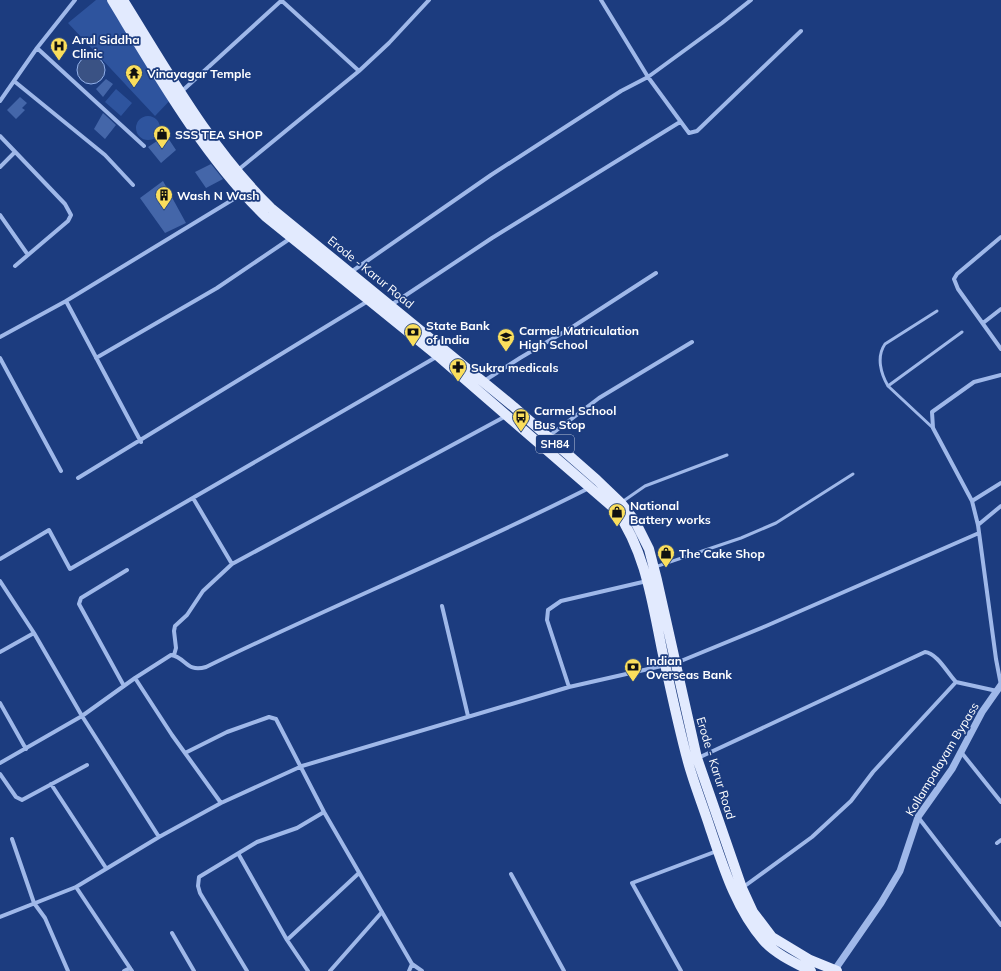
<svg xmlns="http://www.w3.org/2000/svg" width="1001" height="971" viewBox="0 0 1001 971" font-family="Mulish,sans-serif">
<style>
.green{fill:#2e549e}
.water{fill:#3a5284;stroke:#92b1eb}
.building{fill:#4466a9}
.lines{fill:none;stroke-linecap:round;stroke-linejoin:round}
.service{stroke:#9fb8e9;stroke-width:3}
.minor{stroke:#9fb8e9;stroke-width:4}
.tertiary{stroke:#9fb8e9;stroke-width:7}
.primary{stroke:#e2eafe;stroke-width:10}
.labels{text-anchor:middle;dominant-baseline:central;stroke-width:3.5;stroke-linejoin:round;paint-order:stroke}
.shield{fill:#1c3c7f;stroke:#bbc4d9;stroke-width:1}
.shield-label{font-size:11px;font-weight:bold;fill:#fff}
.poi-label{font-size:12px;font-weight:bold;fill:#fff;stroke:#1c3c7f;text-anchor:start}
.street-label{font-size:12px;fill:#fff;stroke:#1c3c7f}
</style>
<rect width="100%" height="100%" fill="#1c3c7f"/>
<path class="green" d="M96,0H113L177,93L155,116L68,23Z
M116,89L132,103L121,116L105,102Z
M136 128a12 12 0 1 1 24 0a12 12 0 1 1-24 0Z"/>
<path class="water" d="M77 70a14 14 0 1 1 28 0a14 14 0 1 1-28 0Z"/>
<path class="building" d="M106,79L113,84L103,97L96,89Z
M20,97L27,103L22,108L25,110L16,119L7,110Z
M103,113L116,125L105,139L94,129Z
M166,135L176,150L161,163L148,147Z
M211,164L223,179L206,188L195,172Z
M163,181L186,223L165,233L140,198Z"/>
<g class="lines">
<path class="service" d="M888,386L962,332
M933,428L888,386C881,374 876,357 885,344L937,311
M622,502L645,486L727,455
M655,567L741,538L776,523L853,474"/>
<path class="minor" d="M281,0L359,71
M601,0L648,77L689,133L697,131L801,31
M37,48L144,146
M14,81L105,155L133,185
M181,92L282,0
M0,101L37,48L75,0
M0,136L65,204L71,215L68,221L15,266
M0,167L15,152
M238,170L359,71L389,43L429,0
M0,215L28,255
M1001,237L957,274L954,279L958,289L1001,349
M351,272L491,175L621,91L648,77L722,23L751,0
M66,301L141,442
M391,305L492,238L680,122
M983,323L1001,309
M0,337L66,301L242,194
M0,358L61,471
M96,358L217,288L291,238
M1001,375L974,382L932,412L933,428L972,501L978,525L996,659L1001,685
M484,381L520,358L574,326L656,273
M549,436L599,398L692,342
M78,478L368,301
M193,498L232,564L506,416
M972,501L1001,483
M978,525L1001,506
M0,559L49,530L70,569L438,356
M0,581L34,633L82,716L159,837
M442,606L468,716
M0,652L34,633
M174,655L176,648L174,631L175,626L187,615L203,591L232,564
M676,663L766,626L979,533
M135,678L172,735L221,803
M124,686L79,604L81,598L127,570
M569,687L547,620L548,610L561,601L647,581
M0,703L26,749
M961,752L1001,802
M185,753L227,732L269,717L276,719L324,812L412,964L422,971
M698,758L925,652C937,653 948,674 956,682
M0,763L82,716L135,678L171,655C186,657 186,673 206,667C333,605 463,552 589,488
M0,774L16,797L22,800L87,765
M51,784L106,868
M918,817L1001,925
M12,839L34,903L45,918L68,971
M997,843L1001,840
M239,855L287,940L308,971
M511,874L564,971
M76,887L132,971
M742,888L812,837L851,801L873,772L956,682L997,691
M0,917L76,887L159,837L221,803L302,766L569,687L666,665
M172,933L194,971
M287,940L359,873
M124,971L130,968
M247,971L200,893L198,886L199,877L257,842L297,828L324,812
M330,971L382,912
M409,971L412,964
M681,971L632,883L717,851"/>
<path class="tertiary" d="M834,971L881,903L900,871L918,817L952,769L982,712L1001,685"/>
<path class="primary" d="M112,0C157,74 203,155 265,216L438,356L616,510C645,551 652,601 662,650C670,687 678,725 688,762C694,784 703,806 710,828C723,866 736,909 763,940C775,954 795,963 811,971
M123,0C168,72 210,148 271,208L514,407L597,480L621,503L635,521L649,549L657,580L697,758L742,888L753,912L772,937L810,960L837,971"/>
</g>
<defs>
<g id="hospital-pin" transform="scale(0.9)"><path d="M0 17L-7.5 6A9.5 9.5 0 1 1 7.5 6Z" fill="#fade5c" stroke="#1c3c7f"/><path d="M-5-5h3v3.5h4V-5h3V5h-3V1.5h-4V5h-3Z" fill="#111"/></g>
<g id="temple-pin" transform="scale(0.9)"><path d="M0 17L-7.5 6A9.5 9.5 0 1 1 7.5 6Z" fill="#fade5c" stroke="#1c3c7f"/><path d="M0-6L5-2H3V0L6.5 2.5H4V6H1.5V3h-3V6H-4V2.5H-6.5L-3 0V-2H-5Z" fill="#111"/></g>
<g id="shop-pin" transform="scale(0.9)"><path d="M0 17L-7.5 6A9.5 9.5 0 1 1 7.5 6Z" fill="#fade5c" stroke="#1c3c7f"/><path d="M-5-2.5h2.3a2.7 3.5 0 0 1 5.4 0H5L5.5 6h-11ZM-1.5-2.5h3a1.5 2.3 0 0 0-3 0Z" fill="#111"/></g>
<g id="building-pin" transform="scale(0.9)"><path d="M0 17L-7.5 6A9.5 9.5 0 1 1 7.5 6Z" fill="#fade5c" stroke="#1c3c7f"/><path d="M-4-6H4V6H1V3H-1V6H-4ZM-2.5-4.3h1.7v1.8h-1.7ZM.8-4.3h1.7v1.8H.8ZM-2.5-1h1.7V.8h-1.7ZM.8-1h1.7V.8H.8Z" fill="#111"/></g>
<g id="bank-pin" transform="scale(0.9)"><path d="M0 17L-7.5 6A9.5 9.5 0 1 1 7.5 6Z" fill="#fade5c" stroke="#1c3c7f"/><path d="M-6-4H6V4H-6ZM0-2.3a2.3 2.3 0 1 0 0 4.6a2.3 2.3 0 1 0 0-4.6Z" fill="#111"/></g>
<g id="school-pin" transform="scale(0.9)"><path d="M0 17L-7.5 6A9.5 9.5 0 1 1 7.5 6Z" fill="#fade5c" stroke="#1c3c7f"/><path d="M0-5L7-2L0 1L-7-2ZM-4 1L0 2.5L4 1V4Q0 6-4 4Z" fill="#111"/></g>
<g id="pharmacy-pin" transform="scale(0.9)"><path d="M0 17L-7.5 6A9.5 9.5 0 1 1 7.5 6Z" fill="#fade5c" stroke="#1c3c7f"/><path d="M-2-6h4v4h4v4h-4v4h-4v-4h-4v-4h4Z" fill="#111"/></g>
<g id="bus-pin" transform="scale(0.9)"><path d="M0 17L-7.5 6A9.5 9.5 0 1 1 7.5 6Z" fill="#fade5c" stroke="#1c3c7f"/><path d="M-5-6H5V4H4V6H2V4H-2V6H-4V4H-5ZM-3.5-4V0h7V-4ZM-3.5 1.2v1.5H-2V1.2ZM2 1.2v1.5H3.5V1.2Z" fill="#111"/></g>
</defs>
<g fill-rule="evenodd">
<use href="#hospital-pin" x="59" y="46"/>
<use href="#temple-pin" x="134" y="73"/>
<use href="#shop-pin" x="162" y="134"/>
<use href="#building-pin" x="164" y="195"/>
<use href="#bank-pin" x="413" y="332"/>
<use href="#school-pin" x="506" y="337"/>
<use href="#pharmacy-pin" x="458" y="367"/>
<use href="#bus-pin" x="521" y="417"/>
<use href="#shop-pin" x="617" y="512"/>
<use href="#shop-pin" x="666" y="553"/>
<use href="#bank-pin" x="633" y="667"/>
</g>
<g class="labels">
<rect class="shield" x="536" y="435" width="38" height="18" rx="3"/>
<g class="shield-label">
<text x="555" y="444">SH84</text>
</g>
<g class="poi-label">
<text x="72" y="39">Arul Siddha<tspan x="72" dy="14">Clinic</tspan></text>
<text x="147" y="73">Vinayagar Temple</text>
<text x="175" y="134">SSS TEA SHOP</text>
<text x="177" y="195">Wash N Wash</text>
<text x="426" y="325">State Bank<tspan x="426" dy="14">of India</tspan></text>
<text x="519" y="330">Carmel Matriculation<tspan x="519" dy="14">High School</tspan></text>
<text x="471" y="367">Sukra medicals</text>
<text x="534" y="410">Carmel School<tspan x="534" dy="14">Bus Stop</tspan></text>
<text x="630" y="505">National<tspan x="630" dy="14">Battery works</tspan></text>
<text x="679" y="553">The Cake Shop</text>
<text x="646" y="660">Indian<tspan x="646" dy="14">Overseas Bank</tspan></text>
</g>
<g class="street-label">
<text transform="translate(371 272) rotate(39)">Erode - Karur Road</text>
<text transform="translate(942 759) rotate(-59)">Kollampalayam Bypass</text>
<text transform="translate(716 768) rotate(73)">Erode - Karur Road</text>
</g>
</g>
</svg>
